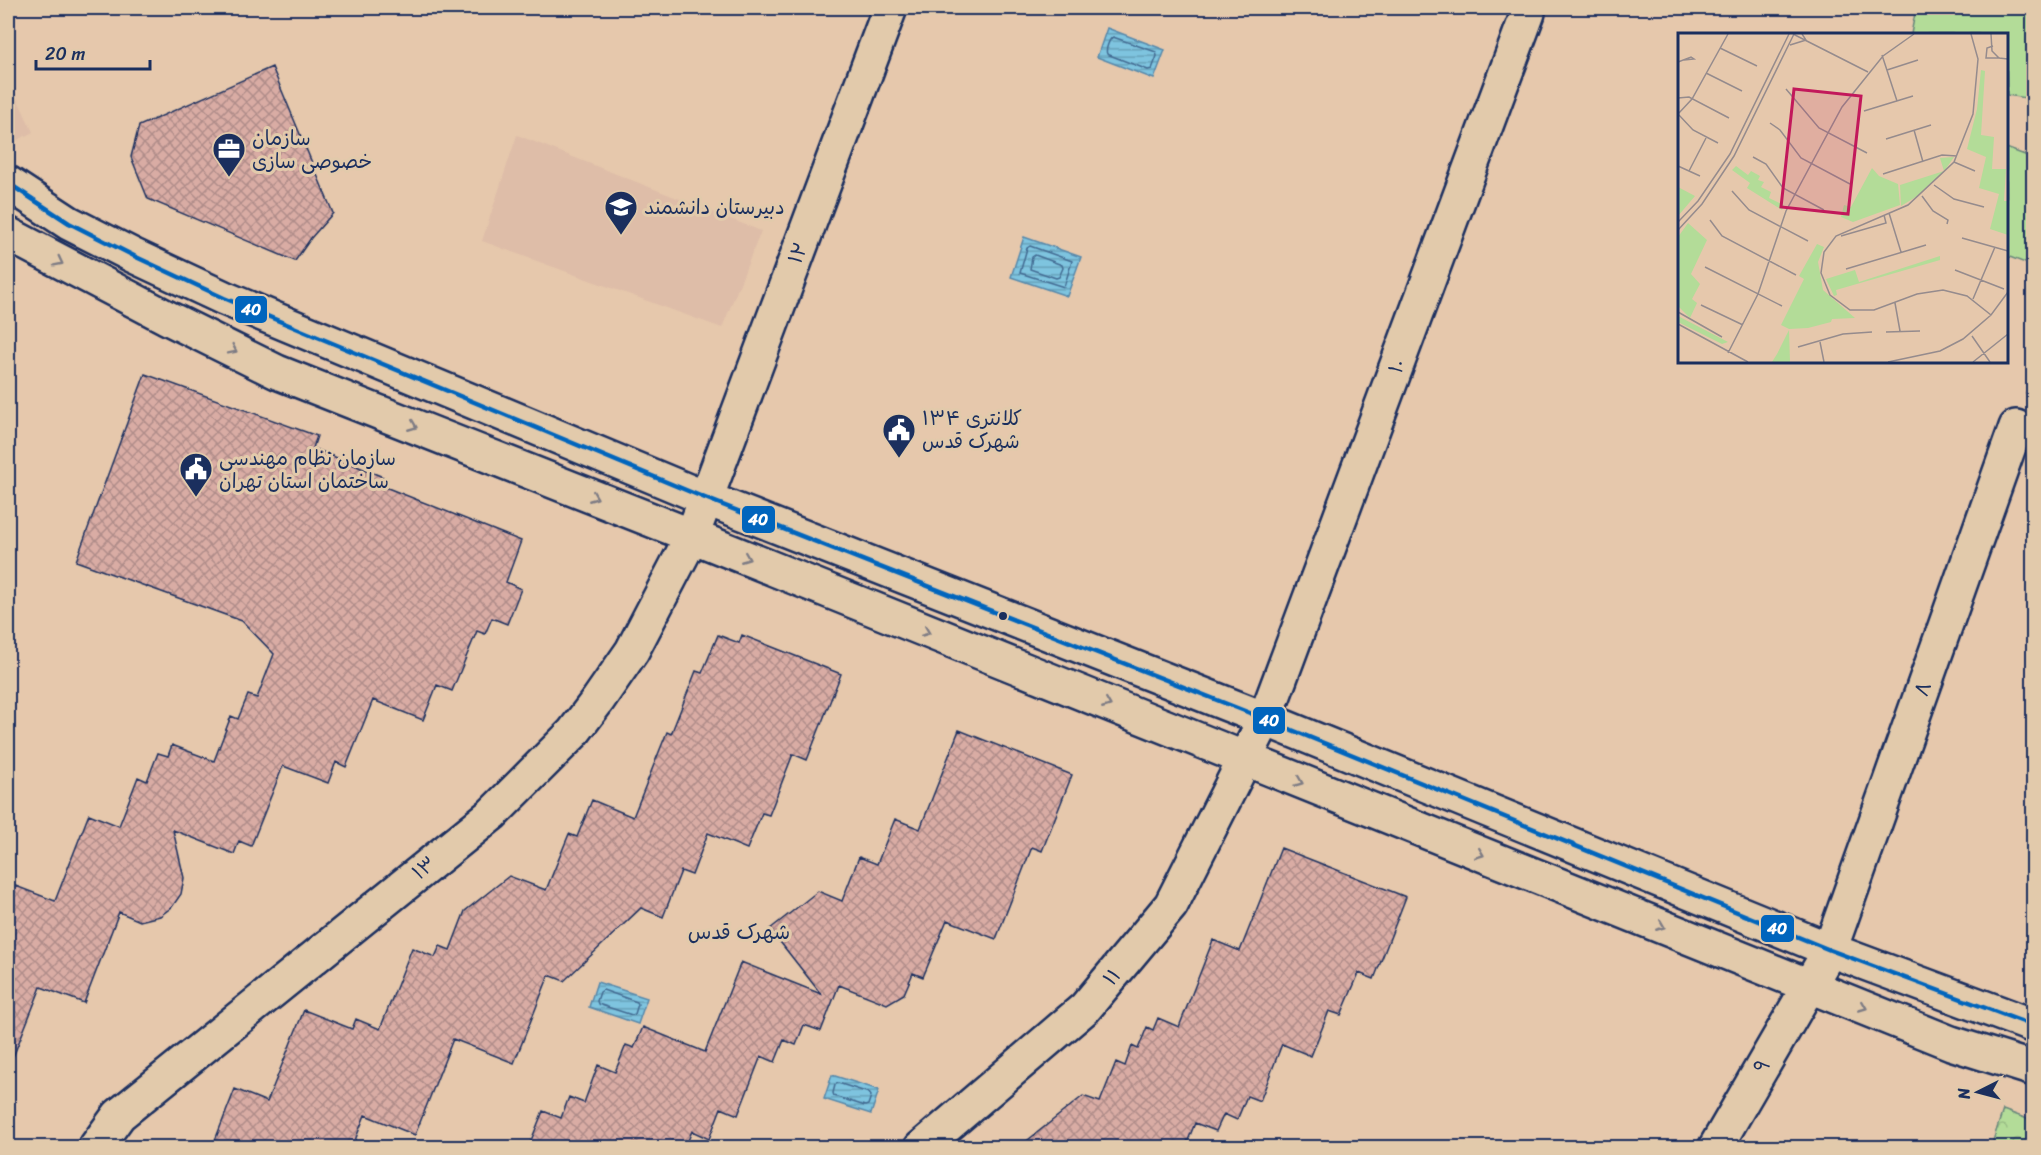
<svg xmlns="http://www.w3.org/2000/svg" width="2041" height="1155" viewBox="0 0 2041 1155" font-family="Sriracha,'Playpen Sans Arabic',sans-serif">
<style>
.built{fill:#debda8}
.forest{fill:url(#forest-crowns);stroke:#67867b;stroke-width:1.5}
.pitch{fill:#b3dc98;stroke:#67867b;stroke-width:1.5}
.water{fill:url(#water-rules);stroke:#5688ab;stroke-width:1.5}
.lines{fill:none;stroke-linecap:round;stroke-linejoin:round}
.shore{stroke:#436b92;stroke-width:1.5}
.building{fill:url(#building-cross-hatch);stroke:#1b2f5e;stroke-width:1.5}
.minor-casing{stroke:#1b2f5e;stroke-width:38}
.path{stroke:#1b2f5e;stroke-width:4;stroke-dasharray:6 4.5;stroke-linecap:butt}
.minor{stroke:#e2caab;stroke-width:33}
.bus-1-casing{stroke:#e2caab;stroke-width:9}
.bus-1{stroke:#0065bd;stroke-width:4.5}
.oneway{stroke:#7e7c84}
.bus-dot{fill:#1b2f5e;stroke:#e2caab;stroke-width:2}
.labels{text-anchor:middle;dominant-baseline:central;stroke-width:6;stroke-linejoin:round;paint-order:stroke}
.poi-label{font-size:20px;fill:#1b2f5e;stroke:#e2caab;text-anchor:start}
.street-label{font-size:20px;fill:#1b2f5e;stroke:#e2caab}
.neighbourhood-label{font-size:21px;fill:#1b2f5e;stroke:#e2caab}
.inset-road{fill:none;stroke:#958b8d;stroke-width:1.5}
.view{fill:#c2185b;fill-opacity:0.15;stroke:#c2185b;stroke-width:3}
.inset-edge{fill:none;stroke:#1b2f5e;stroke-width:3}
.line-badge{stroke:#e2caab;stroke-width:2}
.badge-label{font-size:16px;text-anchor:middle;font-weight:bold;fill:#fff}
</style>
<defs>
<pattern id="forest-crowns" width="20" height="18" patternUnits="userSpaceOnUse" patternTransform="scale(1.5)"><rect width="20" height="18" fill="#b3dc98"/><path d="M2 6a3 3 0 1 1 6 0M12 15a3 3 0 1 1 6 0" fill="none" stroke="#99bd85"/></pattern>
<pattern id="water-rules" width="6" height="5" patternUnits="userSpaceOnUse" patternTransform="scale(1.5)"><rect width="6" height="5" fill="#7ec4df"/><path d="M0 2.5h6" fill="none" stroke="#66a0b8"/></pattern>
<pattern id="building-cross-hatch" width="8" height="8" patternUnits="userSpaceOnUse" patternTransform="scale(1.5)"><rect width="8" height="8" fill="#d9aca4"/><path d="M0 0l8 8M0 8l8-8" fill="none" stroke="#af8c89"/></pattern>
</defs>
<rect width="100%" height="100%" fill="#e6c8ac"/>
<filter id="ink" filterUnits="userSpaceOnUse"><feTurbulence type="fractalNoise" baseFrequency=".0167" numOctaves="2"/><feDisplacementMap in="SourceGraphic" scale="12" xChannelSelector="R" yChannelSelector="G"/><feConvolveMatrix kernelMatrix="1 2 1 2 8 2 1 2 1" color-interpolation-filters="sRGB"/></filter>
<g filter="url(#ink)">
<path class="built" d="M8,79L33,132L8,145Z
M517,135L761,231L722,328L482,241Z"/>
<path class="forest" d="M2003,1110L2033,1121V1147H1991Z"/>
<path class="pitch" d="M1916,8H2033V99L2007,95L2006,34H1911Z
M2006,148L2033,158V266L2007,256Z"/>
<path class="water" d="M1107,28L1165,50L1154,79L1097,57Z
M1024,237L1081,257L1067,296L1011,277Z
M597,982L647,998L638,1024L589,1007Z
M832,1075L879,1090L871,1114L824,1099Z"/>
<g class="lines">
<path class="shore" d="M1113,37L1156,52L1157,56L1152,69L1148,70L1107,54C1105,50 1109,39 1113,37Z
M1030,246L1072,261L1064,287L1020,273L1027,248Z
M1035,255L1062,265L1063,268L1059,277L1056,278L1030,269L1032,257Z
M603,990L637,1002L638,1004L635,1014L632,1015L598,1004L597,1001L600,992Z
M838,1083L869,1093L871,1096L868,1105L865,1106L834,1096L833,1093L835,1085Z"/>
</g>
<path class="building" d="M272,67L333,213L311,238L295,261L148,199L131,157L139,126Z
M145,374L317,436L313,448L383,477L380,485L521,541L506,582L521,589L507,624L492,618L485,634L477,631L452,691L437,685L423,720L373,700L346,767L336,762L328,783L283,766L251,846L239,841L234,854L173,830L184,878L181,894L172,907L160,916L140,921L119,912L84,1003L41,987L9,1067H8V883L55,901L89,814L119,826L138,777L147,781L158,753L168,756L172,745L214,761L231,716L238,719L248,695L257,698L274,654L242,621L76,561Z
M718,635L739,643L742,635L841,674L807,760L793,754L769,815L762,813L747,849L708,833L692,875L681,871L663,917L641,908L564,981L549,975L514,1063L453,1039L415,1135L365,1115L352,1148H212L235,1089L267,1102L304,1010L352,1029L356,1019L380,1029L412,948L435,957L440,946L450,950L465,911L509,876L546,890L569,834L577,837L592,800L633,817L667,732L671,734L696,671L702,673Z
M959,730L1072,775L1042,851L1032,847L996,939L947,920L923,977L913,973L904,994L887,1004L839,985L821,1031L804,1025L796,1045L784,1040L775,1062L761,1056L738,1115L721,1108L709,1139L692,1131L685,1148H528L543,1111L561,1118L569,1097L584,1103L598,1065L615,1072L626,1045L634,1048L643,1027L705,1052L741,962L821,994L770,929L818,891L842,901L859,857L877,864L895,819L920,829Z
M1281,848L1406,897L1374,979L1359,973L1341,1015L1329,1011L1311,1056L1282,1044L1260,1101L1247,1096L1237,1120L1224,1114L1216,1131L1195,1123L1185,1148H1018L1083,1096L1100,1102L1116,1062L1125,1066L1132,1046L1138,1049L1147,1027L1153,1030L1158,1018L1179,1027L1213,940L1240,951Z"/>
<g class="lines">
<g class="minor-casing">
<path id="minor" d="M8,183L69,223L134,256L224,298L705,498L1265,719L1830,950L2034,1026
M8,234L166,317L277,372L692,536L1951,1043L2034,1069
M95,1148L119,1115L492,814L573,733L598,700L632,651L692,536L890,8
M921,1148L1085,1008L1171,905L1265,719L1528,13
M1715,1148L1830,950L2016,427"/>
</g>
<path class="path" d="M2027,394L2034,375"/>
<use href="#minor" class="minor"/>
<g class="bus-1-casing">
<path id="bus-1" d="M8,183L69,223L134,256L224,298L705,498L1265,719L1830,950L2034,1026"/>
</g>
<use href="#bus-1" class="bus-1"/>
</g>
<defs><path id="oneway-chevron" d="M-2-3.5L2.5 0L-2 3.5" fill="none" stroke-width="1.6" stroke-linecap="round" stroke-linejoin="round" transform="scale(1.5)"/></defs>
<g class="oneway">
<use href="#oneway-chevron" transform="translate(59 262) rotate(27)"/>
<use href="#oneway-chevron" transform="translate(233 350) rotate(26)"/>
<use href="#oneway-chevron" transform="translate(413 426) rotate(22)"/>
<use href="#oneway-chevron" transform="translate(594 497) rotate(22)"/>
<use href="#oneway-chevron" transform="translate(746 558) rotate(22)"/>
<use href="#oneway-chevron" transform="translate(926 632) rotate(22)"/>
<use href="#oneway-chevron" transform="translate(1107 704) rotate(22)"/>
<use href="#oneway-chevron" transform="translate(1299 782) rotate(22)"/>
<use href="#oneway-chevron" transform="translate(1480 854) rotate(22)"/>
<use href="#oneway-chevron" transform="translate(1661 926) rotate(22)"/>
<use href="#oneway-chevron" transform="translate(1863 1007) rotate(22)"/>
</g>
</g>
<defs>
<g id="office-pin" transform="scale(1.725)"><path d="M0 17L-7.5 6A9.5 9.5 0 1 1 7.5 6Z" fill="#1b2f5e" stroke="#e2caab"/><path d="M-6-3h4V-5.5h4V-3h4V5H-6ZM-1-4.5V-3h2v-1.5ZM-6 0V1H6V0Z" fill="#fff"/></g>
<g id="school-pin" transform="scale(1.725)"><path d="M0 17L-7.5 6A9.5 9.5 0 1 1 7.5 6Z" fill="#1b2f5e" stroke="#e2caab"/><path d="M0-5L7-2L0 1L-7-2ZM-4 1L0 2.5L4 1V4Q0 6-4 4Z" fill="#fff"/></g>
<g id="civic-pin" transform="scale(1.725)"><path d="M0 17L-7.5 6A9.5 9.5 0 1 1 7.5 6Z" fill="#1b2f5e" stroke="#e2caab"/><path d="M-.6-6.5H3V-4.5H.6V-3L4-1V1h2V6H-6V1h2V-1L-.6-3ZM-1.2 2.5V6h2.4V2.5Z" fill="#fff"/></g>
</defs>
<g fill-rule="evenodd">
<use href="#office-pin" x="229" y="149"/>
<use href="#school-pin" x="621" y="207"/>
<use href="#civic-pin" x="899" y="430"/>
<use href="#civic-pin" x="196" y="469"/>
</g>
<circle class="bus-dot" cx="1003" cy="616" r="5"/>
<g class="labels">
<g class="poi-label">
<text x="252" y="138">سازمان<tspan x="252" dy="23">خصوصی سازی</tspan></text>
<text x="644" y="207">دبیرستان دانشمند</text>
<text x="922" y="418">کلانتری ۱۳۴<tspan x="922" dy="23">شهرک قدس</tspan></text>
<text x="219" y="458">سازمان نظام مهندسی<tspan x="219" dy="23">ساختمان استان تهران</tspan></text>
</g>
<g class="street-label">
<text transform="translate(798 253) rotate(-69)">۱۲</text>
<text transform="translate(1397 366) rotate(-70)">۱۰</text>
<text transform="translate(1923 689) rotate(-70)">۸</text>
<text transform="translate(424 868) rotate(-39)">۱۳</text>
<text transform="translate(1112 977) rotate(-50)">۱۱</text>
<text transform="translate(1762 1066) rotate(-60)">۹</text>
</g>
<g class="neighbourhood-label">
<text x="739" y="932">شهرک قدس</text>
</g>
</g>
<g transform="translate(1678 33)">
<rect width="330" height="330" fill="#e6c8ac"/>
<path d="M303,37L307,38L303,102L316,104L314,136H328L326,168H330V202L312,196L321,161L301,155L308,124L289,116L299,76ZM276,124L267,137L241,162L223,173L222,152L266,138L262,125ZM58,133L70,142L73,138L82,143L80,147L86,149L83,154L93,159L91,165L106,172L104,177L69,155L72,150L54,137ZM0,154L17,163L0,183ZM10,190L29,207L13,241L22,251L14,266L19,270L12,285L0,273V204ZM139,211L146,214L140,229L145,257L177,285L154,286L153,289L130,295L111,296L103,292L126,246L121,243ZM262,223V227L158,257L159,262L156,263L148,246L177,237L181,249ZM0,283L50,309L44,311L0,289ZM111,297L112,329H94L99,321Z" fill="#b3dc98"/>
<path d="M194,135L201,143L220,151L222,172L175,189L163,184L166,172L173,174Z" fill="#b3dc98"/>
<path class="inset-road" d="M115,1L190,39M293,1L300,26L295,81L276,129L230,172L158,203L146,219L143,240L152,262L172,277H196L239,261L265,257L289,263L313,282M313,1L314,18L321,25L330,26M112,12L128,7L124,1M315,13L309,15L308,25H322M42,15L79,33M204,22L219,68M0,29L13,24L16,26L6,27M209,37L240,27M28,40L64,58M108,56L141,95L189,120M0,65L11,64L51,85M186,78L235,63M0,81L14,66L50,1M0,81L15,97L40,110M92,90L102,97L123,125L172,151M236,97L245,129M208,106L253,92M75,124L88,131L105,155L146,177M276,129L297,138M0,133L22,143M11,138L28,105M205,141L264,122L279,123M256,152L276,166L306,174M54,158L71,177L130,208M244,163L255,178L270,187L269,191M211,180L223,219M32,187L44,203L118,242M0,189L20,168L52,121L111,1M0,197L24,171L56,123L116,1M163,203L208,190L206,182M284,205L330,218M27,234L104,273M168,236L248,212M277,237L326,256M295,266L317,214M217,270L222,298M23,272L65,292M0,279L44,304M0,291L70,329M208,299L242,298M294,303L312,329M142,309L146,329M120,314L165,301L194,299M50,320L80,261L108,178L164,74L205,23L236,1M210,329L262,318L285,306L313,282L330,259M295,329L330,301"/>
<path class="view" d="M116,56L183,63L170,181L103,174Z"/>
<rect width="330" height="330" class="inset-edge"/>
</g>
<g class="line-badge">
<rect x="234" y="295" width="34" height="29" rx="6" fill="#0065bd"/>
<rect x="741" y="505" width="35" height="29" rx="6" fill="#0065bd"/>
<rect x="1252" y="706" width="34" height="29" rx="6" fill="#0065bd"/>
<rect x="1760" y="914" width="35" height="29" rx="6" fill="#0065bd"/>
</g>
<g class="badge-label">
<text x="251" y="315">40</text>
<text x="758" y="525">40</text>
<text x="1269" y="726">40</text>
<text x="1777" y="934">40</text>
</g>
<rect width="2041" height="1155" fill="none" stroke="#e2caab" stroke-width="30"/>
<rect x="15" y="15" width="2011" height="1125" fill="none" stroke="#1b2f5e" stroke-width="2" filter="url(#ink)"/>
<g transform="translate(1978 1092) rotate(264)" stroke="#e2caab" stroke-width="4.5" paint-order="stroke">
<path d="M0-4.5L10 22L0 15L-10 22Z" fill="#1b2f5e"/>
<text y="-9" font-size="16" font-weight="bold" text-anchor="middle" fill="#1b2f5e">N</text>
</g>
<path d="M36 60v9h114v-9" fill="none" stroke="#1b2f5e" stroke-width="3"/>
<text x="45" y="60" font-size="18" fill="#1b2f5e" stroke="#e2caab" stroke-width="4.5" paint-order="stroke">20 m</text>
</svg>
